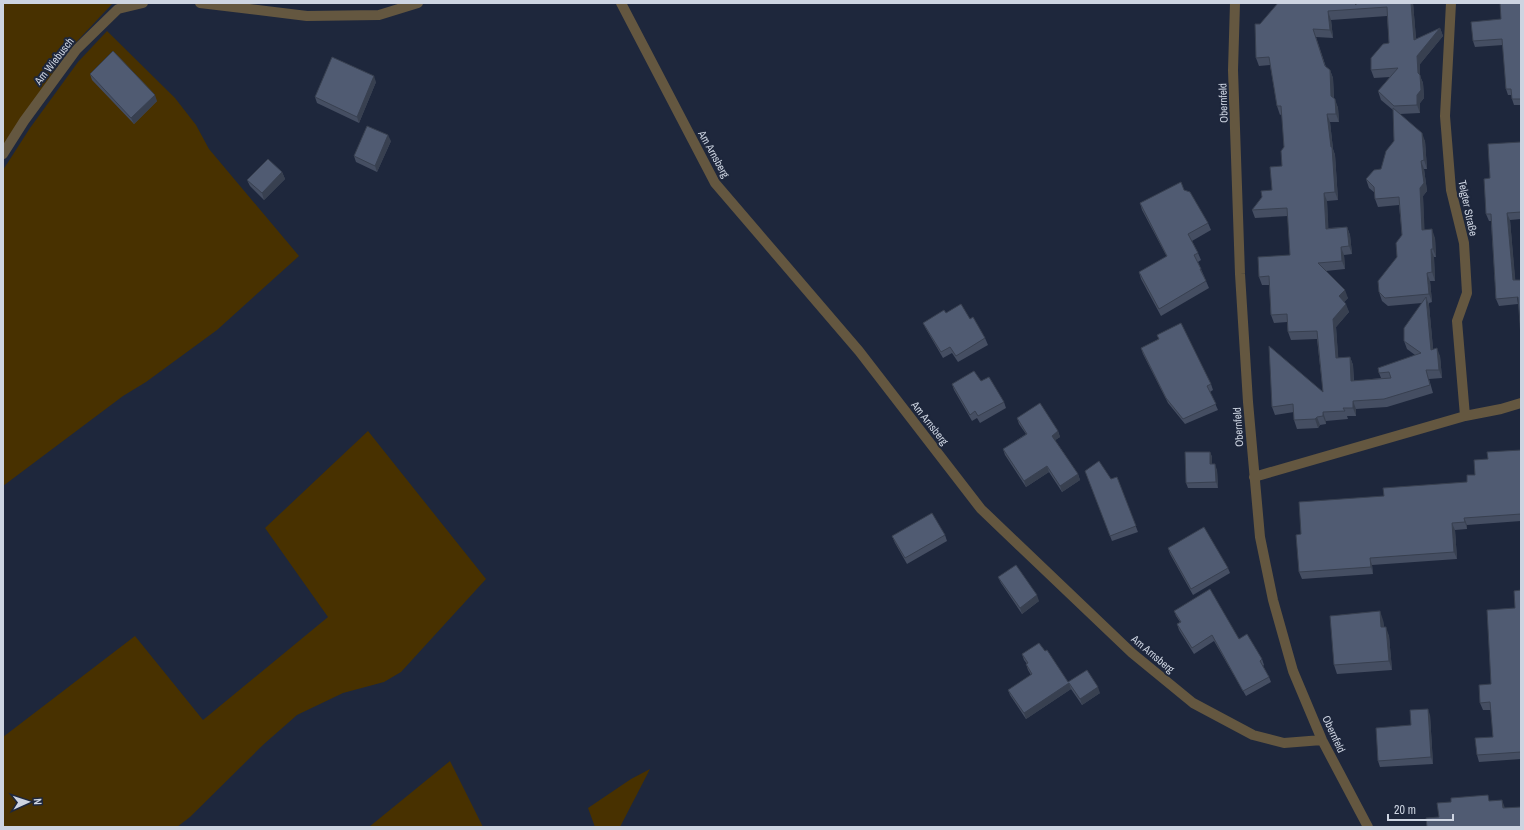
<svg xmlns="http://www.w3.org/2000/svg" width="1524" height="830" viewBox="0 0 1524 830" font-family="'Archivo Narrow',sans-serif">
<style>
.green{fill:#483100}
.lines{fill:none;stroke-linecap:round;stroke-linejoin:round}
.street{stroke:#645740;stroke-width:10}
.wall{fill:#454e62;fill-rule:evenodd}
.shaded-wall{fill:#384050}
.building{fill:#505b72;stroke:#384050}
.labels{text-anchor:middle;dominant-baseline:central;stroke-width:4;stroke-linejoin:round;paint-order:stroke}
.street-label{font-size:11px;fill:#cdd4e1;stroke:#1e273c}
</style>
<rect width="100%" height="100%" fill="#1e273c"/>
<path class="green" d="M3,3H113L64,55L3,152Z
M107,31L175,98L196,125L209,149L299,256L217,330L146,382L123,396L3,486V170L30,128L78,62Z
M368,431L486,579L401,672L384,682L343,693L297,715L264,744L190,817L177,827H3V737L135,636L203,720L328,617L265,528Z
M450,761L483,827H369Z
M650,769L620,827H595L588,808L631,779Z"/>
<g class="lines">
<path class="street" d="M200,3L307,16L379,15L418,3
M621,3L715,183L859,351L981,509L1132,653L1193,703L1253,735L1284,743L1322,740
M1235,3L1233,70L1240,274L1248,402L1260,537L1273,600L1293,671L1322,740L1368,827
M1451,3L1445,116L1451,190L1464,243L1467,293L1457,321L1465,416
M3,154L24,121L76,50L118,9L143,3
M1254,477L1465,416L1501,409L1521,403"/>
</g>
<path class="wall" d="M1413,3L1416,39L1440,28L1443,36L1420,64V76L1423,83L1424,98L1420,103V113L1400,114L1425,141L1427,169H1424L1427,191L1423,196L1424,230L1435,238L1436,257H1434L1435,281H1430L1432,302L1429,303V305L1433,349L1440,356L1442,378L1429,379L1433,393L1387,407L1356,409V416H1347L1348,419L1326,421V424L1320,425L1318,428L1297,429L1294,420V412L1275,415L1272,407L1323,392L1317,339L1291,340L1288,332L1287,322L1274,323L1271,315L1269,285H1262L1259,277L1290,255L1288,216L1255,218L1252,210L1272,190L1282,166L1284,147L1282,114L1280,115L1277,106L1270,65L1259,66L1256,58L1260,24L1356,5ZM1387,16L1389,43L1371,70L1374,78L1390,77L1378,91L1381,100L1393,110L1394,141L1381,169L1366,179L1369,188L1375,193V199L1378,207L1399,205L1402,235L1397,257L1379,292L1382,301L1388,306L1422,303L1404,341L1407,349L1415,355L1379,373L1381,378L1354,381L1353,365L1350,357L1338,358L1336,327L1349,312L1344,302L1348,298L1326,271L1345,269L1344,255L1352,254L1350,235L1347,227L1328,228L1327,201L1338,200L1335,155L1333,149L1330,122H1339L1338,108L1334,98L1333,78L1330,70L1326,67L1316,37L1333,38L1331,20Z
M1521,3V105H1514L1512,99V95H1508L1506,89L1503,45L1475,47L1473,41Z
M90,74L157,101L134,124L92,80Z
M376,82L359,123L317,103L315,97Z
M391,141L377,172L356,162L354,156Z
M1521,142V219L1510,220L1515,280L1518,304L1499,306L1496,299L1491,221H1489L1486,214L1490,178Z
M282,172L285,179L264,200L250,186L247,180Z
M1184,190L1208,223L1211,230L1192,241L1198,253L1201,260L1198,262L1204,276L1206,281L1209,288L1161,316L1141,279L1139,272L1167,257L1142,210L1140,203Z
M946,313L970,319L985,338L988,345L958,362L952,353L943,358L926,329L923,323Z
M1157,335L1211,384L1213,390L1210,392L1218,410L1185,424L1168,403L1143,354L1141,348L1159,339Z
M981,381L1004,402L1006,408L980,423L977,418L972,421L954,390L952,384Z
M1017,418L1058,431L1060,437L1055,440L1078,474L1080,480L1062,492L1049,472L1026,487L1005,455L1003,449L1026,434L1019,424Z
M1521,450V521L1467,525V529L1455,530L1457,559L1372,565L1373,574L1302,579L1299,572L1301,534L1384,496L1467,482L1475,475L1488,459Z
M1210,452L1212,457V464L1217,470L1218,488H1188L1186,483Z
M1085,471L1111,479L1117,477L1138,532L1112,541Z
M945,535L947,541L907,564L895,543L892,536Z
M1168,548L1228,568L1230,573L1193,595L1170,554Z
M998,577L1039,601L1022,614L1001,583Z
M1521,590V759L1479,762L1477,755L1493,737L1491,710H1483L1480,703L1491,684Z
M1174,611L1239,639L1262,659L1264,665L1263,666L1269,677L1271,682L1246,696L1214,641L1194,654L1179,630L1177,624L1180,622L1176,616Z
M1383,620L1384,627L1389,636L1392,670L1337,674L1334,665Z
M1045,651L1068,682L1100,693L1082,705L1071,689L1026,719L1010,695L1008,690L1031,675L1028,670L1026,664H1027L1024,660L1022,654Z
M1430,715L1433,764L1380,767L1378,761L1411,725Z"/>
<path class="shaded-wall" d="M1411,3H1413L1417,49L1414,40Z
M1328,11L1331,20L1333,38L1330,30Z
M1440,28L1443,36L1420,64V76L1423,83L1424,98L1420,103V113L1417,105L1418,73L1417,56Z
M1330,70L1333,78L1334,104L1331,96Z
M374,76L376,82L359,123L357,117Z
M155,95L157,101L134,124L131,118Z
M1335,99L1338,108L1339,122L1336,114Z
M1327,114L1330,122L1333,149L1335,155L1338,200L1335,192Z
M1422,133L1425,141L1427,169L1424,160Z
M388,135L391,141L377,172L375,166Z
M1421,161L1424,169L1427,191L1423,196L1425,238L1422,230L1420,188Z
M282,172L285,179L264,200L262,193Z
M1324,193L1327,201L1329,237L1326,229Z
M1507,213L1510,220L1516,287L1513,280Z
M1347,227L1350,235L1352,254L1349,246Z
M1432,229L1435,238L1436,257L1433,249Z
M1341,247L1344,255L1345,269L1342,261Z
M1431,249L1434,257L1435,281L1432,272Z
M1427,273L1430,281L1432,302L1429,294Z
M1345,290L1348,298L1342,304L1339,296Z
M1426,297L1429,305L1434,358L1431,350Z
M1346,304L1349,312L1336,327L1339,366L1336,358L1333,319Z
M1437,348L1440,356L1442,378L1439,370Z
M1350,357L1353,365L1354,389L1351,381Z
M1353,401L1356,409V416L1353,408Z
M1323,412L1326,421V424L1323,416Z
M1317,417L1320,425L1318,428L1315,419Z
M1058,431L1060,437L1054,441L1052,436Z
M1210,452L1212,457V470L1210,464Z
M1215,464L1217,470L1218,488L1216,482Z
M1047,466L1049,472L1026,487L1024,481Z
M1078,474L1080,480L1062,492L1060,486Z
M1464,518L1467,525V529L1465,522Z
M1452,523L1455,530L1457,559L1454,552Z
M1370,558L1372,565L1373,574L1371,567Z
M1037,595L1039,601L1022,614L1020,608Z
M1380,611L1383,620L1385,636L1381,627Z
M1386,627L1389,636L1392,670L1389,661Z
M1069,683L1071,689L1026,719L1024,713Z
M1098,687L1100,693L1082,705L1080,699Z
M1428,709L1430,715L1433,764L1431,757Z
M1502,800L1505,808H1503Z"/>
<path class="building" d="M1278,3H1354L1356,5V3H1411L1414,40L1440,28L1417,56L1418,73L1420,75L1421,90L1417,95V105L1394,106L1378,91L1398,68L1371,70V58L1383,44L1389,43L1387,7L1328,11L1330,30L1313,29L1325,66L1330,70L1331,96L1335,99L1336,114H1327L1331,147H1332L1335,192L1324,193L1326,229L1347,227L1349,246L1341,247L1342,261L1318,263L1345,290L1339,296L1346,304L1333,319L1336,358L1350,357L1351,381L1391,378L1389,372L1379,373L1378,368L1421,353L1404,341V328L1426,297L1431,350L1437,348L1439,370H1426L1430,385L1384,399L1353,401V408H1343L1345,411L1323,412V416L1317,417L1315,419L1294,420L1293,404L1272,407L1269,346L1323,392L1317,331L1288,332L1287,314L1271,315L1269,276L1259,277L1258,257L1290,255L1287,208L1252,210L1262,197L1261,191L1272,190L1270,167L1282,166L1281,151L1284,147L1281,106H1277L1269,57L1256,58L1255,24H1260Z
M1500,3H1521V99H1512L1511,89H1506L1502,39L1473,41L1471,22L1501,19Z
M113,51L155,95L131,118L90,74Z
M332,57L374,76L357,117L315,97Z
M1393,108L1422,133L1424,160L1421,161L1424,183L1420,188L1422,230L1432,229L1433,249H1431L1432,272L1427,273L1429,294L1385,298L1379,292L1378,281L1397,257L1396,243L1402,235L1399,197L1375,199L1374,187L1366,179L1374,170L1381,169L1386,151L1394,141Z
M367,126L388,135L375,166L354,156Z
M1521,142V212L1507,213L1513,280H1521V337L1518,297L1496,299L1491,214H1486L1484,179L1490,178L1488,144Z
M268,159L282,172L262,193L247,180Z
M1181,182L1184,190L1190,192L1208,223L1188,234L1198,253L1194,255L1201,269H1200L1206,281L1159,309L1139,272L1167,256L1140,203Z
M961,304L970,319L973,317L985,338L956,356L950,347L941,352L923,323L944,310L946,313Z
M1181,323L1211,384L1207,386L1216,404L1183,419L1166,398L1141,348L1159,339L1157,335Z
M974,371L981,381L989,377L1004,402L978,416L975,411L970,415L952,384Z
M1040,403L1058,431L1052,436L1078,474L1060,486L1047,466L1024,481L1003,449L1027,434L1017,418Z
M1521,450V514L1464,518L1465,522L1452,523L1454,552L1370,558L1371,567L1299,572L1296,535L1301,534L1299,502L1384,496L1383,488L1467,482V475H1475L1474,460L1488,459L1487,452Z
M1185,452H1210V464H1215L1216,482L1186,483Z
M1099,461L1111,479L1117,477L1136,526L1110,536L1085,471Z
M932,513L945,535L905,558L892,536Z
M1204,527L1228,568L1191,589L1168,548Z
M1016,565L1037,595L1020,608L998,577Z
M1210,589L1239,639L1247,634L1262,659L1260,661L1269,677L1243,691L1212,635L1192,648L1177,624L1181,622L1174,611Z
M1521,590V752L1477,755L1475,738L1493,737L1490,702L1480,703L1479,685L1491,684L1487,610L1515,608L1514,591Z
M1380,611L1381,627H1386L1389,661L1334,665L1330,616Z
M1039,643L1045,651L1047,650L1068,682L1087,670L1098,687L1080,699L1069,683L1024,713L1008,690L1032,674L1026,664L1028,663L1022,654Z
M1428,709L1431,757L1378,761L1376,728L1411,725L1410,710Z
M1488,795L1489,801L1502,800L1503,808L1521,807V827H1427L1426,818L1439,817L1437,803L1451,802V798Z"/>
<g class="labels">
<g class="street-label">
<text transform="translate(54 61) rotate(-52)">Am Wiebusch</text>
<text transform="translate(1223 103) rotate(-92)">Obernfeld</text>
<text transform="translate(714 154) rotate(61)">Am Arnsberg</text>
<text transform="translate(1468 208) rotate(78)">Telgter Straße</text>
<text transform="translate(930 423) rotate(52)">Am Arnsberg</text>
<text transform="translate(1238 427) rotate(-94)">Obernfeld</text>
<text transform="translate(1153 654) rotate(40)">Am Arnsberg</text>
<text transform="translate(1334 734) rotate(65)">Obernfeld</text>
</g>
</g>
<rect width="1524" height="830" fill="none" stroke="#cdd4e1" stroke-width="8"/>
<g transform="translate(28 802) rotate(87)" stroke="#1e273c" stroke-width="3" paint-order="stroke">
<path d="M0-3L7 15L0 10L-7 15Z" fill="#cdd4e1"/>
<text y="-6" font-size="11" font-weight="bold" text-anchor="middle" fill="#cdd4e1">N</text>
</g>
<path d="M1388 814v6h65v-6" fill="none" stroke="#cdd4e1" stroke-width="2"/>
<text x="1394" y="814" font-size="12" fill="#cdd4e1" stroke="#1e273c" stroke-width="3" paint-order="stroke">20 m</text>
</svg>
